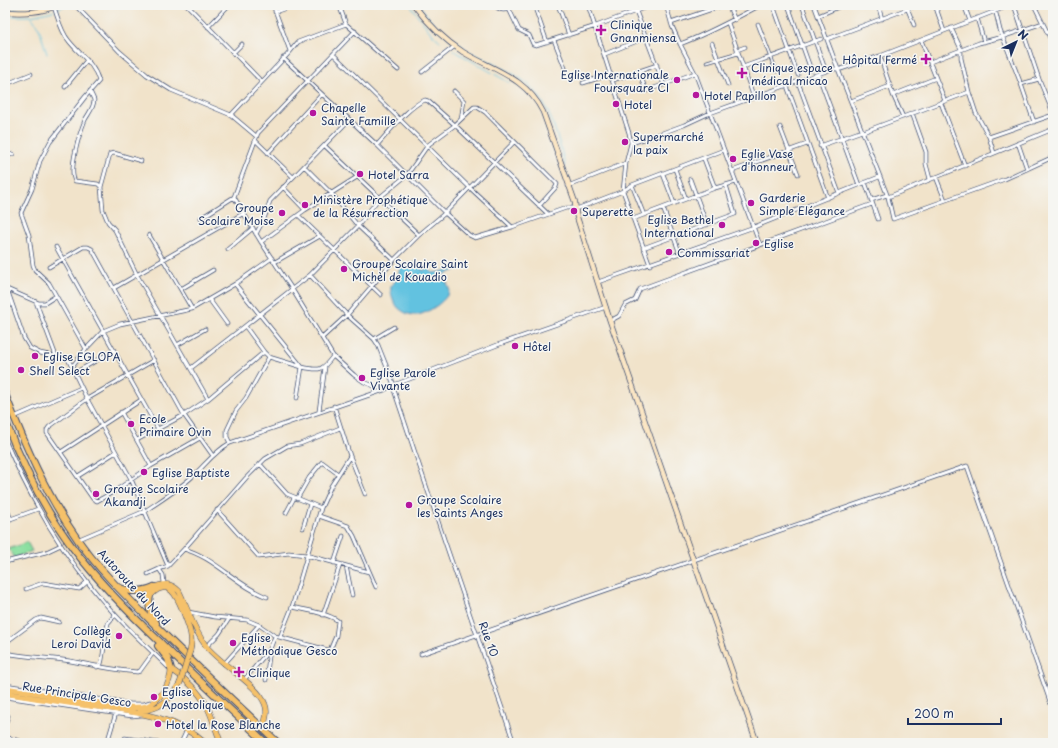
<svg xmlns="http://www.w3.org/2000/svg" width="1058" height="748" viewBox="0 0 1058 748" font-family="'Playpen Sans',sans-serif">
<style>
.green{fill:#8bdfa0;stroke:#53877f}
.water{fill:#62c2e0;stroke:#3e789f}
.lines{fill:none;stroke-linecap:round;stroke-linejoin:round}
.stream{stroke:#62c2e0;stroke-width:1}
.street-casing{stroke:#3b4a6e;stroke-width:4.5}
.secondary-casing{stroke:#3b4a6e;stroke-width:6}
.primary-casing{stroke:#3b4a6e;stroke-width:6}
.highway-casing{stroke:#3b4a6e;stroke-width:8}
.street{stroke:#fff;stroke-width:3}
.secondary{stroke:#fbe6c4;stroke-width:4.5}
.primary{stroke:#f5c16b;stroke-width:5}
.highway{stroke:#f5c16b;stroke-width:6}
.primary-bridge-casing{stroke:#3b4a6e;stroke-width:6;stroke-linecap:butt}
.primary-bridge{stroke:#f5c16b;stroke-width:5}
.poi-dot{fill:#b5179e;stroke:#f6f6f2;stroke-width:1.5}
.labels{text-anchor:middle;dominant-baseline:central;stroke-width:3;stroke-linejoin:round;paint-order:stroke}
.poi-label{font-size:11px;fill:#1b2f5e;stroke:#f6f6f2;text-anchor:start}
.street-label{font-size:11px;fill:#1b2f5e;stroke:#f6f6f2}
</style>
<rect width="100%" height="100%" fill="#f6f6f2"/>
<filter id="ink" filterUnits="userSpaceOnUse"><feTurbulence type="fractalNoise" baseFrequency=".025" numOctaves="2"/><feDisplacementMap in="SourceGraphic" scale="8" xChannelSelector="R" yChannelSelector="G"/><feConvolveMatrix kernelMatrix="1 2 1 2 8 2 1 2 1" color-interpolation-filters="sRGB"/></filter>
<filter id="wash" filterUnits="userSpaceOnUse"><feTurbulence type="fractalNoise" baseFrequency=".012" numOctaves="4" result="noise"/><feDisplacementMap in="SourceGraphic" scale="16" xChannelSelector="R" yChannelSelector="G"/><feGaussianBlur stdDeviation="0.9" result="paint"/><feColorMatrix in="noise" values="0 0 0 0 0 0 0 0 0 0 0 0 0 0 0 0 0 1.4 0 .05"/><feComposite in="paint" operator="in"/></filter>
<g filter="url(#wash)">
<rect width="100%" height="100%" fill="#f1e3ca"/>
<path class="green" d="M27,542L32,551L14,558L9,549Z"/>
<path class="water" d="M417,262L416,265L422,266L424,267L422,269L423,271L430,265L437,262L430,269V270L432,273L440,272L455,268L456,270L443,275L444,277L443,279L445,281H446C447,284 449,286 449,289C450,299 427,314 417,315C407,316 396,309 393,299C392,296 390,291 391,287C391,284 395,283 396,280C398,277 399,272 400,268Z"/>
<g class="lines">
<path class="stream" d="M410,5L431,33L440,41
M419,5L439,30L467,50
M38,9L50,5
M12,10H20
M56,10L66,5
M5,16H31L53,11
M31,16L39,28L47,54
M453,50L510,83
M470,52C492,63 517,72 534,90C550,107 560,143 565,166"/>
</g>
</g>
<g filter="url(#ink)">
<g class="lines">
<g class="street-casing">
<path id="street" d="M75,5L119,51L147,75L171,90L231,115L256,136
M187,5L261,81
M273,5L290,51
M339,5L346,24L398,70
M494,5C499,10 502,11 509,9L511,5
M534,5L547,42
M558,5L569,35
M588,5L629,133L631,143L626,163L623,191L650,265
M666,5L672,26L680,44L695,73L760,245
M728,5L735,20
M773,5L798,75
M788,5L811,70
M802,5L824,66
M814,5L838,69L888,197L893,219L1005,179L1053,157
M878,5L882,19
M906,5L914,25
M935,5L944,31
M964,5L970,21
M994,5L1000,30L1021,84L1034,122
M1014,5L1039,79L1053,113
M1034,5L1053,44
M54,7C58,18 61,32 69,41C80,55 94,63 99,81L85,97L50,142L40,161L32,189L21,213L29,235L33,265L35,270L49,283L86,349
M509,9L519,30L529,35L533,44L536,45L596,26L652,5
M636,11L664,85
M275,12L295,5
M818,16L843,5
M977,18L984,42
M671,23L724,5
M728,23L754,98
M758,24L776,71
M208,27L229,5
M951,28L961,49V58L969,92L976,113L989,137L994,153
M827,39L918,5
M554,40L565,68
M921,40L945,101
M712,43L728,85
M680,44C708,34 734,19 761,5
M737,50L745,47
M233,53L242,44
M333,54L469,187L512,227
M605,54L647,37
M880,56L893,95L903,117
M283,58L377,145L445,213L469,235L475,238L512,227L566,208H579L623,191L632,185L724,150
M707,62L738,53
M930,62L979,43L1002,37L1043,23
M743,67L821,39
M639,71L646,91L695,73
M422,72L455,46
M818,74L859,185
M613,80L657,65
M798,82L839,193
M583,83L611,74
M1021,84L1039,79
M787,86L828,198
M5,87L9,83L31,74
M65,87L87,60
M90,91C91,94 93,97 94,100C94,108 88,114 85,120C80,132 68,170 75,181L98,184L101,187
M454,91L464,101L461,119
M893,95L936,78
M851,101L890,86
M941,103L965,166
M912,113L926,152V164L930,179
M231,115L289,53L298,42L346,24
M780,127L798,174
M863,132L969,92
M989,137L1053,115
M255,140L293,177
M631,143L654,136L684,125L710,113L832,69H841L880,56L1011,5
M1018,143L1027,169
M377,145C389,132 409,106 425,100L428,101L455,125L548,214
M325,146L419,235
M820,146L862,131
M268,153L322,94
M5,157L13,154
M704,159L715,188
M141,161L114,153L110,154L101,187L103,210L108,222L115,230L137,275L208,399
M304,166L331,193L358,226L394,260
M675,169L686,199
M732,171L807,144
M663,174L674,203
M936,177L945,200
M690,179L707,225
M865,182L878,219
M632,185L644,215
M568,186L626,163
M283,187L305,210
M234,197L261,242L292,289L333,356L354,375L364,382L384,390
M888,197L1053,129
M871,200L887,195
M663,208L680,254
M298,215L381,295
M201,218L234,197L258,133L355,31
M633,219L715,188L736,182
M256,234L264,219L270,201L349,120
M149,235L192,309
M261,242L305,210L357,177
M56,247L158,429
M643,248L735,214L726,185
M228,249L253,228
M275,262L320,236
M49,267L83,247H88L92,249L184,415L213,456
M310,275L347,315L374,339L378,345L394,385V390L445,542L514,743
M598,282L754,227L879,177
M235,284L302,367C320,371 322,371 333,356
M114,288L244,213
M7,289L24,338L30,348L40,353L68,359L87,399L131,479L168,566
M7,289L39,303H45L56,296
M181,289L213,270
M209,299L227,324
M36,302L56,356
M610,321L619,316L625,305L635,300L640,289L872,204
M245,326L310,275L358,226L379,198L407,175L428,145L455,125L474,107H477L485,112L557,184L556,187L539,206
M322,338L347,315L394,260L419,235L445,213L514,142
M374,339L394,327
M177,345L205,329
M269,357L302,367L297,398
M154,360L87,399L49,427L47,430V433L93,499L97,501L115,491L151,466L200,438
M72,367L86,349L103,331L120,324L192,309L235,284L272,258
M75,373L114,350
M334,406L350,456L365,494
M319,411L325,367
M121,412L151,466
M14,417L81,388
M5,440C28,493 56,544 93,589C116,618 143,643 169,668
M137,440L184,415L208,399L264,352
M230,443L384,390L394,385L500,344L606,307
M61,452L141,400
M260,464L287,494L321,508
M78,476L116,452
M297,499L309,478L322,462L338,474
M5,506L11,519
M217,510L259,557L289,553L306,555L369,572
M286,513L294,498
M319,516L348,526L354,536L376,587
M5,521L38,509
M303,528L310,504
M77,540L145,511C161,500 178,490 193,476C205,465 215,451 230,443L227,437V430L236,411L246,398L269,357L264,352L245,326L191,368
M184,549C214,557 237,586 267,597
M5,562L46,552L61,545
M334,563L343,536
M346,566L352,595
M148,574L159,569
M164,583L163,575L159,569L168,566L184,549L246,478L265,459L287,446L300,444L340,428
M26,589L43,583L79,589L87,582
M188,612L215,617L247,620L259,625L275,636L328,650H330L336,636L338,621C329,613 305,610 292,607
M323,615L340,565
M280,637L292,607L321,508L331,486L350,456
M5,643L36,620L41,618L59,622
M206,647L219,634L229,619
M5,653C27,657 48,658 70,661C92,665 114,670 137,672L140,671L153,653
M421,654L967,466L1053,710
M224,664L259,625
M97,667L101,664L102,660L108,623L115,615
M244,680L270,649
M266,680L270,649L275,636
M5,685L131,704H144L150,702
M5,697L132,716L142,715
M5,725L8,716
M5,737L27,743
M125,738L159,743
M107,743L116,713
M181,743L187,730"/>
</g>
<g class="secondary-casing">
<path id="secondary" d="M414,5C428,24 443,39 463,52C493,70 526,77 543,112L575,202L576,214L610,321L757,743
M5,12C24,13 41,13 58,5"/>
</g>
<g class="primary-casing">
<path id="primary" d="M154,587C164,583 171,583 179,591C188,609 193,629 206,646C220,664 258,685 265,704C268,711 266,718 264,725
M151,595C169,577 177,596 183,611C188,625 194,636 190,651
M5,688C36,693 67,698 99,703C112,705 134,710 147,706C160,701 171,683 171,669C187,680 203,695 210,713C214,723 217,733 221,743
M5,693C33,698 62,702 90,706C130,712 173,714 205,743
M140,710C159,711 171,699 180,683"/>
</g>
<g class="highway-casing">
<path id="highway" d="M5,394C25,445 46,495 78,540C100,571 127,597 153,623C194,664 236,703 278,743
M5,420C22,465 44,509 73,548C99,583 129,613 161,643C195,677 231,710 266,743
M118,587C130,593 142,592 154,587
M154,587C146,599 149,612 156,623
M158,646L168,659L171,669"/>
</g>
<use href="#street" class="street"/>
<use href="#secondary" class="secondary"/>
<use href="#primary" class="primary"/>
<use href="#highway" class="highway"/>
<g class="primary-bridge-casing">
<path id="primary-bridge" d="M180,683L190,651"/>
</g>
<use href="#primary-bridge" class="primary-bridge"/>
</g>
</g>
<g class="poi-dot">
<path d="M599 24h4v4h4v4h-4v4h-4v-4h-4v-4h4z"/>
<path d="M924 53h4v4h4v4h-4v4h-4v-4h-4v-4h4z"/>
<path d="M740 67h4v4h4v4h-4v4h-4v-4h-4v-4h4z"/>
<circle cx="677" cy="80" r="4"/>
<circle cx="696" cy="95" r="4"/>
<circle cx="616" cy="104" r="4"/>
<circle cx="313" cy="113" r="4"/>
<circle cx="625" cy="142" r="4"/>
<circle cx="733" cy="159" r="4"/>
<circle cx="360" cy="174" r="4"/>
<circle cx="751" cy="203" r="4"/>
<circle cx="305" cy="205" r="4"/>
<circle cx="574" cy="211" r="4"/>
<circle cx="282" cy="213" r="4"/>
<circle cx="722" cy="225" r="4"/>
<circle cx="756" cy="243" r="4"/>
<circle cx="669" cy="252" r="4"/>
<circle cx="344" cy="269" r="4"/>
<circle cx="515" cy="346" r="4"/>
<circle cx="35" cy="356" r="4"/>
<circle cx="21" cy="370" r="4"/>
<circle cx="362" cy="378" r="4"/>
<circle cx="131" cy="424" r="4"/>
<circle cx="144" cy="472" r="4"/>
<circle cx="96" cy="494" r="4"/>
<circle cx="409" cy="505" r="4"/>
<circle cx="119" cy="636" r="4"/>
<circle cx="233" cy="643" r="4"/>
<path d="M237 666h4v4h4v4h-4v4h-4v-4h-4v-4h4z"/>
<circle cx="154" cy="697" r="4"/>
<circle cx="158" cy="724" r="4"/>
</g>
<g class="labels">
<g class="poi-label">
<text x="610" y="24">Clinique<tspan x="610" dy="13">Gnanmiensa</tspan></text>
<text x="917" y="59" text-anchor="end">Hôpital Fermé</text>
<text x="751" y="67">Clinique espace<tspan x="751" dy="13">médical micao</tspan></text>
<text x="669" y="74" text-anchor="end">Eglise Internationale<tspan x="669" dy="13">Foursquare CI</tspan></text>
<text x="704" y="95">Hotel Papillon</text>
<text x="624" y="104">Hotel</text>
<text x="321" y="107">Chapelle<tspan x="321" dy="13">Sainte Famille</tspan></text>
<text x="633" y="136">Supermarché<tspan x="633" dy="13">la paix</tspan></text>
<text x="741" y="153">Eglie Vase<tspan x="741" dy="13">d'honneur</tspan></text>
<text x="368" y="174">Hotel Sarra</text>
<text x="759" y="197">Garderie<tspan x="759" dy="13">Simple Elégance</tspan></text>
<text x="313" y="199">Ministère Prophétique<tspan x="313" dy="13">de la Résurrection</tspan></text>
<text x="274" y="207" text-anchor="end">Groupe<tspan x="274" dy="13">Scolaire Moise</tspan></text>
<text x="582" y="211">Superette</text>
<text x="714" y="219" text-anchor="end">Eglise Bethel<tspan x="714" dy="13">International</tspan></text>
<text x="764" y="243">Eglise</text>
<text x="677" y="252">Commissariat</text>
<text x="352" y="263">Groupe Scolaire Saint<tspan x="352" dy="13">Michèl de Kouadio</tspan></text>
<text x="523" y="346">Hôtel</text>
<text x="43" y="356">Eglise EGLOPA</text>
<text x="29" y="370">Shell Select</text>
<text x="370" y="372">Eglise Parole<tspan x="370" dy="13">Vivante</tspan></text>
<text x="139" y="418">Ecole<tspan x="139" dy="13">Primaire Ovin</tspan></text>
<text x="152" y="472">Eglise Baptiste</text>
<text x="104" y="488">Groupe Scolaire<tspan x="104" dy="13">Akandji</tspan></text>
<text x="417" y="499">Groupe Scolaire<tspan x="417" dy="13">les Saints Anges</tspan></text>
<text x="111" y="630" text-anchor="end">Collège<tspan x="111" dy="13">Leroi David</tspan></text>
<text x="241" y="637">Eglise<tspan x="241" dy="13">Méthodique Gesco</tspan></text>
<text x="248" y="672">Clinique</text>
<text x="162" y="691">Eglise<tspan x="162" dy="13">Apostolique</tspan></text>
<text x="166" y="724">Hotel la Rose Blanche</text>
</g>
<g class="street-label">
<text transform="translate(134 587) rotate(47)">Autoroute du Nord</text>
<text transform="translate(489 639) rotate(70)">Rue 10</text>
<text transform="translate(77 694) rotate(9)">Rue Principale Gesco</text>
</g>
</g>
<rect width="1058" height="748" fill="none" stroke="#f6f6f2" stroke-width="20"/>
<g transform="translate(1016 42) rotate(43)" stroke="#f6f6f2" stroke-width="3" paint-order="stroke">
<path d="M0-3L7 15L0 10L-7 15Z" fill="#1b2f5e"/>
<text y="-6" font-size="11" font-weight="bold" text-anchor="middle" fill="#1b2f5e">N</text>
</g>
<path d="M908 718v6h93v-6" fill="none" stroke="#1b2f5e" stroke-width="2"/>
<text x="914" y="718" font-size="12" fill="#1b2f5e" stroke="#f6f6f2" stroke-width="3" paint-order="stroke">200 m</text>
</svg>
